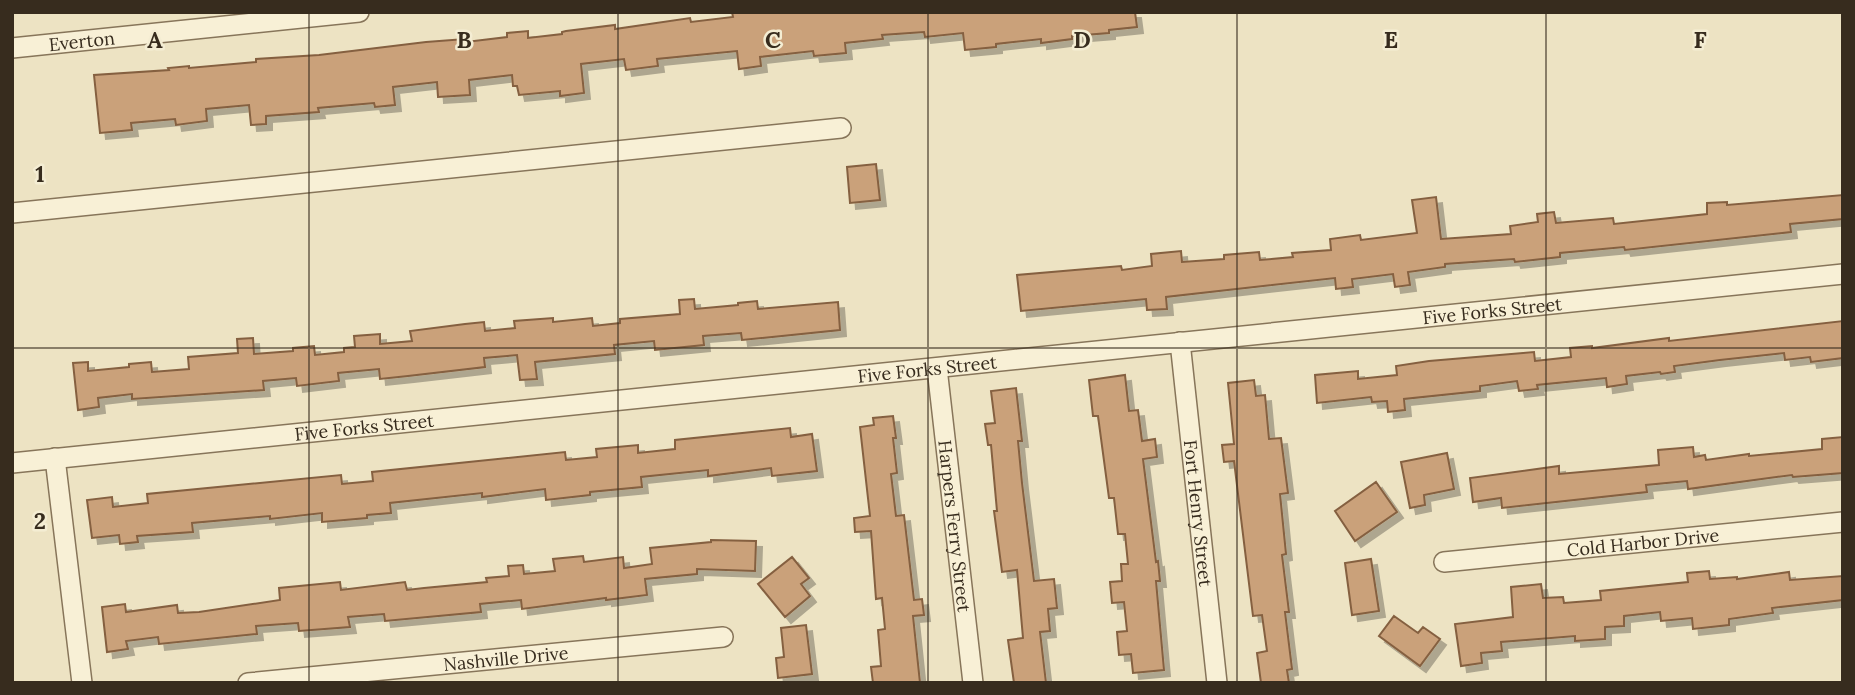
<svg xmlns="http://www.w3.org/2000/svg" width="1855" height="695" viewBox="0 0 1855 695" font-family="Lora,serif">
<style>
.building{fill:#caa17a;stroke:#856041;stroke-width:2;filter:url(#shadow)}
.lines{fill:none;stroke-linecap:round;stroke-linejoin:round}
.minor-casing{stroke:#87755a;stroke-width:22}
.minor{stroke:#f8f0d6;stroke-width:19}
.grid{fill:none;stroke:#372c1e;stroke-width:2;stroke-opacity:0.55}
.labels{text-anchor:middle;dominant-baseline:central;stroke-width:5;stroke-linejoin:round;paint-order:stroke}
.street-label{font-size:18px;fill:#372c1e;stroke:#f4edd3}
.grid-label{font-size:23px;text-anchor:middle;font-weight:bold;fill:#372c1e;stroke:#f4edd3;stroke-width:5;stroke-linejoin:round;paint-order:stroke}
</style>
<defs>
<filter id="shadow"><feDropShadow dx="6" dy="6" stdDeviation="0" flood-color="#0004"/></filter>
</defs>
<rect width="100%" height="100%" fill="#ede3c3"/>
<path class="building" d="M732,12H1135L1137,27L1109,30V33L1072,36V39L1041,43V39L996,44V47L965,50L963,33L925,37L924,32L882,35L883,39L845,43L846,53L814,56L813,51L760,57L761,66L739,69L737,51L657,59L658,66L626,70L624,59L581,64L584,93L560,96V91L519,95L517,86H513L512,75L469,80L470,95L438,97L437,82L393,87L395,105L375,107L374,103L318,108L319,112L266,116V124L251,125L249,105L206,109L207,121L176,125L175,119L131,123L132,130L100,133L94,75L169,70L168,68L189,66V68L256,62V59L319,55L426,42L465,39L466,42L507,37V33L528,31V38L562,34V32L566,31L615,25V29L690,18L691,22L733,17Z
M876,164L880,200L850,203L847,167Z
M1843,195V219L1790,224L1791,232L1625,250L1624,247L1560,253V257L1515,262L1514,259L1445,264V267L1408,272L1410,285L1395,287L1393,274L1352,279L1353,287L1336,289L1335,278L1166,297L1167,309L1147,310L1146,299L1021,311L1017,275L1121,266L1122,270L1152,266L1151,254L1181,251L1182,262L1224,259V255L1259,252L1260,260L1293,257L1292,253L1331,250L1330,239L1360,235L1361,240L1417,233L1412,200L1436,197L1441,239L1511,234L1510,226L1538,222L1537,214L1554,212L1556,223L1613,218L1614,224L1707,214V203L1727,202V205Z
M694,299L695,309L738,305V303L757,301L758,309L838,302L840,330L742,340L741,333L703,336L704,345L655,350L654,341L614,345L615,354L535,362L537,379L520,380L517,355L484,358L485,367L408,376L380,379L379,369L338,373L339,381L297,386L296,378L263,381L264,390L132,399V394L98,398L99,407L78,410L73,363L88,362V371L129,367V364L151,362L152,372L189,369L188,357L238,353L237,339L253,338L254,354L293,351V348L314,346L315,355L344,352V348L355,347L354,336L380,334V344L412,341L410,331L465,324L484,322L485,331L515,328L514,321L553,318V322L592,318L593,326L620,323V319L680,314L679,300Z
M1843,321V358L1811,362L1810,357L1785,360L1784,353L1720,360L1674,366L1675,372L1661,374L1660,372L1626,376L1627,384L1607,387L1606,378L1537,385L1538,389L1519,391L1517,381L1480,386V391L1404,399L1405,410L1388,412L1387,401L1372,402L1371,397L1317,403L1315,375L1358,371V379L1397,375L1396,366L1429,361L1534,352L1535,361L1571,357L1570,348L1592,346V348L1669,338V341Z
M1125,375L1129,411L1138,410L1142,441L1155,439L1157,457L1143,459L1156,562L1158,561L1160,581H1156L1164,670L1133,673L1131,654L1119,655L1117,632L1127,631L1124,602L1112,603L1110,582L1122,581L1121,564H1128L1125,534H1118L1114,498H1109L1098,416H1093L1089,380Z
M1254,380L1256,396L1265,395L1269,439L1281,438L1288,493L1280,494L1286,554L1282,555L1289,612H1285L1292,669L1287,670L1289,683H1261L1257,653L1267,651L1262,615L1253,616L1234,461L1224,462L1222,445L1234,444L1228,383Z
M1016,388L1022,441H1018L1022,483L1034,581L1054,579L1057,608L1048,609L1050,631L1040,632L1046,683H1014L1008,640L1023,638L1017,570L1002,572L994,511H997L991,445H988L985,424L995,423L991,391Z
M893,416L896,438H893L897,473L891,474L896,516L904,515L914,600L922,599L924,615L913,616L920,683H873L871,667L881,666L878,630L885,629L882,598L876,599L871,531L855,532L854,518L870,516L860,427L874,425L873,418Z
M790,428L791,437L812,434L817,471L772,476L771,468L708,476V470L641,477L642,487L590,492V495L546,500L545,489L482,497V493L390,503L391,513L367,515V518L322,522V513L270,519V516L192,523L193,532L137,536L138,542L120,544L119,535L92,538L87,500L112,497L113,507L148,503L147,494L341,475L342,484L373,481L372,472L565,452L566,460L597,457L596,449L638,445V453L675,449V440Z
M1843,437V473L1793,477L1792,475L1688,489L1687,481L1646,485L1647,492L1502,508L1501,498L1473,502L1470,478L1559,466V474L1659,465L1658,450L1693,447L1694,457L1705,455L1706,460L1749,454V456L1822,449V439Z
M1447,453L1454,489L1424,495L1425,505L1410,508L1401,462Z
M1376,482L1397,512L1355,541L1335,511Z
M711,540L756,541L755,571L697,569V574L645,579L647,595L606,600V598L522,609L521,600L480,604L481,612L385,621L384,614L348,617L350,627L299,631L298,623L256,626L257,634L159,644L158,637L126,641L128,649L107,652L102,607L125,604L126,612L177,605L178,613L199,612L280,600L279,588L340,582L341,590L405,582L407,590L424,588L487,582L486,578L509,576L508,566L523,565L524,574L555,571L553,559L583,556L584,562L623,557L624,568L652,564L650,548L711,542Z
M792,557L809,578L801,584L810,596L785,617L758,584Z
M1371,559L1379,611L1352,615L1345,563Z
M1709,571L1710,579L1737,577V579L1789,572L1790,580L1843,576V600L1772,608L1773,613L1729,619V625L1693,629L1692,618L1661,621L1660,612L1624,616V626L1605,627V639L1575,641V636L1501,642L1502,651L1481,653L1482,663L1461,666L1455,624L1513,617L1511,587L1541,584L1543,598L1563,597L1564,603L1601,600L1600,591L1688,582L1687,573Z
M1394,616L1418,633L1423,627L1440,639L1420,666L1379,636Z
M806,625L812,674L778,678L776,658L784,657L781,628Z"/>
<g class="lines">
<g class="minor-casing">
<g id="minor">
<path id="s1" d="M12,48L359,12"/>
<path d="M12,213L841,128"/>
<path id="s2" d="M1180,342L1217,683"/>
<path id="s3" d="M937,368L973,683"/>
<path d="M55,458L82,683"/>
<path id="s4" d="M12,463L1843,274"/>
<path id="s5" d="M1444,562L1843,522"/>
<path id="s6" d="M248,683L723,637"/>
</g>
</g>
<use href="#minor" class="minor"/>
</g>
<path class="grid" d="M309,12V683M618,12V683M928,12V683M1237,12V683M1546,12V683M12,348H1843"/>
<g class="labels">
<g class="street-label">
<text stroke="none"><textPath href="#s1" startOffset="70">Everton</textPath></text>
<text stroke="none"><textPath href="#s4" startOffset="1488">Five Forks Street</textPath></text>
<text stroke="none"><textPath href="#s4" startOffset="920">Five Forks Street</textPath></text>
<text stroke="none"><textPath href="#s4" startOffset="354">Five Forks Street</textPath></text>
<text stroke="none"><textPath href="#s2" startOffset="172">Fort Henry Street</textPath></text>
<text stroke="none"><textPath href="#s3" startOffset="159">Harpers Ferry Street</textPath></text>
<text stroke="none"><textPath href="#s5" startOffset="200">Cold Harbor Drive</textPath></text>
<text stroke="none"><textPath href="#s6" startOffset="259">Nashville Drive</textPath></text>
</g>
</g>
<g class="grid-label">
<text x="155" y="48">A</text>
<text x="464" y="48">B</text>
<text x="773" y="48">C</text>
<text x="1082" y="48">D</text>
<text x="1391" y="48">E</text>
<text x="1700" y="48">F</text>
<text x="40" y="182">1</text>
<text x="40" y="529">2</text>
</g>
<rect width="1855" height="695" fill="none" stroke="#372c1e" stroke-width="28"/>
</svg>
